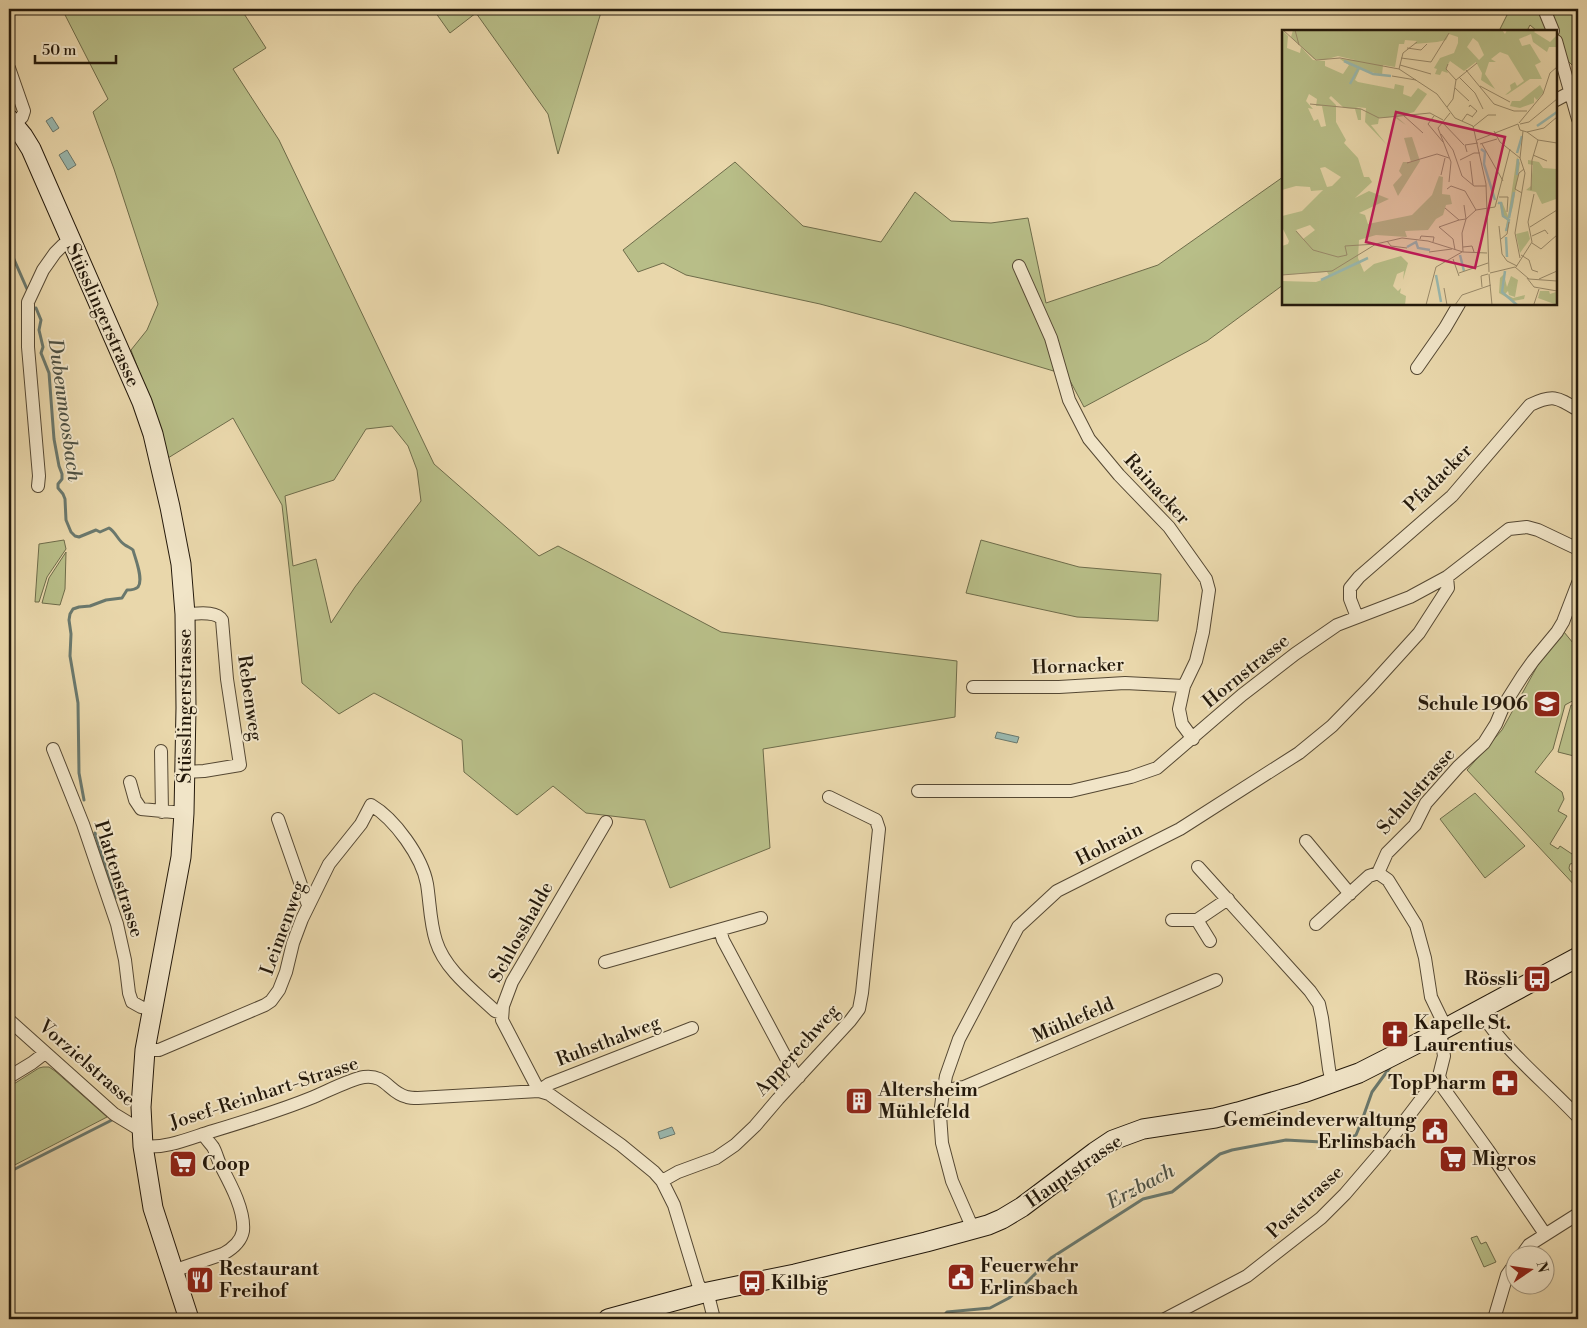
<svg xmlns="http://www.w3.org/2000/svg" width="1587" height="1328" viewBox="0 0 1587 1328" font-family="'Libre Bodoni',serif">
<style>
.green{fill:#b8be88;stroke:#6e6c4a;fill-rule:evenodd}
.water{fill:#99b8af;stroke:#6a786d}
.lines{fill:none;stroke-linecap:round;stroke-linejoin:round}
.stream{stroke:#6a786d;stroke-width:3}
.street-casing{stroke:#554833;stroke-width:14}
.secondary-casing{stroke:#24190b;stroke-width:21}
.street{stroke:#f1e5c8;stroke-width:12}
.secondary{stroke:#f1e5c8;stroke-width:19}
.labels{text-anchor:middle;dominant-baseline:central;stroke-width:4;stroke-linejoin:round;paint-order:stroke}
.street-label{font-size:19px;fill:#24190b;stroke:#f1e5c8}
.poi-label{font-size:19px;font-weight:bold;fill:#24190b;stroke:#f1e5c8;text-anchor:start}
.water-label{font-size:20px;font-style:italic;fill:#4d5144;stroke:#f1e5c8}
.inset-river{fill:none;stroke:#99b8af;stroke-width:2.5}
.inset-road{fill:none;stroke:#9a8b6b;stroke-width:1}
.view{fill:#c2185b;fill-opacity:0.15;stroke:#c2185b;stroke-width:2.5}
.inset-edge{fill:none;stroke:#24190b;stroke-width:2.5}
</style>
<rect width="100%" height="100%" fill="#e9d7ab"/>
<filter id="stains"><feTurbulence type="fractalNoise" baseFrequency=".004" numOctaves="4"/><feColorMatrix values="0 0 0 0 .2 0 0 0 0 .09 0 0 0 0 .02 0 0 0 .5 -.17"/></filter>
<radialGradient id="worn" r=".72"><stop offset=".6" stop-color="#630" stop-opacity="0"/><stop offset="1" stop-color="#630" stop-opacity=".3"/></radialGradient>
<path class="green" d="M62,9H241L266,48L233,69L279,140L434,464L539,556L558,546L721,632L957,661L955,717L763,749L770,848L670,888L645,820L586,813L553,786L517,815L464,772L462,740L374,693L339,714L302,683L282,505L233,418L168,458L156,416L131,350L147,330L158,304L114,169L93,112L108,99ZM392,426L408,446L417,470L421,501L355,587L331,623L316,559L293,566L285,496L334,480L366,429Z
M433,9H602L558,154L548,114L476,13L450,33Z
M1510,9H1578V71L1556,49V31H1537L1530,25L1527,31H1499Z
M735,162L803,226L881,242L915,192L951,221L991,223L1028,218L1046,303L1158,265L1283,177V285L1207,341L1084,407L1067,375L899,325L820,304L686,275L663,263L638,272L623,250Z
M64,540L66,549L47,577L39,602H35L39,544Z
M981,540L1079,567L1161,574L1158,621L1077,617L966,593Z
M66,552L65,589L60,605L42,603L49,578Z
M1564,632L1578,649V698L1565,705L1553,749L1535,772L1562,792L1564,799L1558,811L1567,816L1550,844L1558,849L1560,846L1575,856L1578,855L1574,863L1570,864L1569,868L1570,871L1573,873L1578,872V889L1467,770L1502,730L1539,663Z
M1571,705L1578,707V757L1558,752Z
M1475,793L1525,846L1485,878L1440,819Z
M43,1067H49L55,1071L107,1117L9,1168V1087L39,1068Z
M1477,1236L1481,1244L1486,1242L1496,1262L1484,1267L1471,1238Z"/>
<path class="water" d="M52,117L59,128L53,132L46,121Z
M67,150L76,165L68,170L59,155Z
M997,732L1019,737L1017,743L995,738Z
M672,1127L675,1134L660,1139L658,1132Z"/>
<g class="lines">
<path class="stream" d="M9,248L27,289
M36,308L41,320L39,330L43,347L41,353L49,373L54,439L59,466L62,474V479L58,484V488L63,494L65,499L66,520L71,532L75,536L79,537L96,530L100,532L109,528C116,532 118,541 125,545C128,547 131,548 133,550C135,558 144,579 138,587C135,590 130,590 127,590L122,598L106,600L90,606L79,607L73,609L70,614L69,620L71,634L70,656L78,703L79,773L84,800
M95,833L115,898
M9,1172L114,1119
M941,1319L947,1312L990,1308L1009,1298L1025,1284L1051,1258L1143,1199L1172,1192L1220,1154L1232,1150L1286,1140L1339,1143L1356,1135L1361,1123L1372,1092L1391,1066"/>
<g class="street-casing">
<path id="street" d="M1544,9L1553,31
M1556,41L1578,119
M9,68L24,111L22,117L14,125
M1556,100L1571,92
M1019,266L1051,338L1069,400L1089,439L1119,475L1169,527L1206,579L1209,590L1203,632L1196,661L1184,686L1179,709L1182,724L1193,739
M1417,368L1445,328L1459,304
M38,486L39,476L28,347V302L43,270L55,253L63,245L71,242
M1357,617L1350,599V588L1359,577L1452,496L1530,405C1553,394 1557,397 1578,410
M973,687H1059L1125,683L1184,686
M53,749L83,824L117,924L125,960L129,993L132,1002L141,1007L153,1010
M161,751L162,812
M185,772L204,771L240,765L227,679L222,620C216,610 196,614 185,614
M130,782L135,800L141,809L184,813
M918,791H1071L1131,777L1157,768L1242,695L1295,654L1337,625L1410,597L1447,577L1509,529L1527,527L1538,530L1578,549
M278,819L308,905
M606,822L512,982L503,1006L502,1020L539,1091L549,1084L692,1028
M1306,841L1350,894
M1198,867L1310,991L1319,1004L1322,1018L1329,1069L1332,1083
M1378,873L1387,853L1415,825L1426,803L1458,767L1484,743L1496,724L1504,705L1523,675L1533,661L1557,632L1563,622L1578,583
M1172,920H1197L1228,899
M1197,920L1210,941
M1316,924L1369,876L1378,873L1388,880L1416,925L1425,958L1431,997L1446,1028
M720,930L723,940L793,1071L799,1077
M605,962L761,918
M1479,1010C1505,1051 1545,1082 1578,1117
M9,1020L114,1114L142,1131
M1440,1031L1444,1056L1439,1076L1444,1089L1488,1150L1545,1234
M145,1050H159L265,1005L271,1001L279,990L286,972L293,943L302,919L329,864L361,824L371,805C395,819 422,857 427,884C430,903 430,923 436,941C445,970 474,991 495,1011L502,1013
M9,1077L32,1063L45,1053
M944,1088L953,1089L964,1087L1216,980
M143,1146C166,1149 190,1138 213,1131C246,1121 279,1111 311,1098C324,1093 350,1079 364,1077C386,1074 389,1093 407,1097C410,1098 415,1098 418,1098L539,1091L549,1094L621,1145L654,1172L662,1181L674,1205L698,1284L709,1299L714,1319
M662,1181L678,1172L716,1158L735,1145L755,1126L778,1099L850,1021L859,1009L862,993L879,829L876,820L829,797
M973,1229L952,1181L942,1143L940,1115L942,1099L946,1076L959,1039L1018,927L1057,891L1180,829L1299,753L1332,726L1370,687L1419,633L1448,588L1447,577
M1521,1256L1529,1245L1578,1214
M173,1271L223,1254C232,1249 241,1242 243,1231C245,1211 231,1185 222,1168C218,1162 217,1154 213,1147C210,1143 206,1139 203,1134
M1165,1319L1247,1276L1321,1218L1345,1194L1381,1152L1439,1076
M1494,1319L1507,1275L1514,1265"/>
</g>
<g class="secondary-casing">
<path id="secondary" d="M9,119L23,136L31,149L142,402L153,434L170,507L181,564L185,614L186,708L184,813L181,857L145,1050L141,1107L143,1146L153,1208L189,1319
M608,1319L703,1293L795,1274L926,1242L988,1225L1002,1219L1022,1207L1095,1152L1113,1140L1143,1129L1215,1118L1238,1112L1303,1093L1359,1073L1420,1042L1578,957"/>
</g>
<use href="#street" class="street"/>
<use href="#secondary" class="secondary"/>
</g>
<defs>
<g id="school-square" transform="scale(1.4375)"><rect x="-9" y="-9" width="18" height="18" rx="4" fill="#8f2418" stroke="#f1e5c8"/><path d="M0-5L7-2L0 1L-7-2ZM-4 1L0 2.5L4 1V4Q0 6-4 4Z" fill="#fff"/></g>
<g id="bus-square" transform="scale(1.4375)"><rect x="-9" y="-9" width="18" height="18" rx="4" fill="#8f2418" stroke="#f1e5c8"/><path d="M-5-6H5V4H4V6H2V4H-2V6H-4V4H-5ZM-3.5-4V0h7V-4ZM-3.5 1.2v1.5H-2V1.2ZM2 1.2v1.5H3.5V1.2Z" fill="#fff"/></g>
<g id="church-square" transform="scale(1.4375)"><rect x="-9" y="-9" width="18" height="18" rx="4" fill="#8f2418" stroke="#f1e5c8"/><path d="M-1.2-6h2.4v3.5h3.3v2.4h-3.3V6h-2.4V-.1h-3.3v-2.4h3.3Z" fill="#fff"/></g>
<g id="pharmacy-square" transform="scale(1.4375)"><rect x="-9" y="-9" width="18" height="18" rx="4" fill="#8f2418" stroke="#f1e5c8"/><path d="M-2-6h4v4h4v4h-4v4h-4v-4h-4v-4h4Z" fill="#fff"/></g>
<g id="building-square" transform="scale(1.4375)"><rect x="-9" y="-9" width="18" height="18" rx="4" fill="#8f2418" stroke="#f1e5c8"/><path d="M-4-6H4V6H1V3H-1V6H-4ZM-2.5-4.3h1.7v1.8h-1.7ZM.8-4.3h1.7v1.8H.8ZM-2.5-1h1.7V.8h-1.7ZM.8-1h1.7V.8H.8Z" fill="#fff"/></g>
<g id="civic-square" transform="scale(1.4375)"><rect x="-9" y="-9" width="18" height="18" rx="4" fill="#8f2418" stroke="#f1e5c8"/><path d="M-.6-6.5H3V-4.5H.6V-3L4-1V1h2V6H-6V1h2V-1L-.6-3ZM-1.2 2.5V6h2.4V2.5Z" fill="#fff"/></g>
<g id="supermarket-square" transform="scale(1.4375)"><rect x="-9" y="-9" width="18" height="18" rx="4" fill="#8f2418" stroke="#f1e5c8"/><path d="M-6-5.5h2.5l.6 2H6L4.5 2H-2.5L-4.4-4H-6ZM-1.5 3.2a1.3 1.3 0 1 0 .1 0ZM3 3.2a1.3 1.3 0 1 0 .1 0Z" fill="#fff"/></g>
<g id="restaurant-square" transform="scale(1.4375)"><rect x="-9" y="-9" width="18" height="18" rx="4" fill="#8f2418" stroke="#f1e5c8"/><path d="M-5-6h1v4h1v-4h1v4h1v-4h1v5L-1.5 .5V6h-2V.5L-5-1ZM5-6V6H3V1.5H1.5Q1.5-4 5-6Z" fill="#fff"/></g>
</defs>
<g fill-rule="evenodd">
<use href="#school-square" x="1547" y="704"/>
<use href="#bus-square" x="1537" y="979"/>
<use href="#church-square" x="1395" y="1034"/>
<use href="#pharmacy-square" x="1505" y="1083"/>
<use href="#building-square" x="859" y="1101"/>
<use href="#civic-square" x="1435" y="1131"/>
<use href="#supermarket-square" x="1453" y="1159"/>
<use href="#supermarket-square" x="183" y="1164"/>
<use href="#civic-square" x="961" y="1277"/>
<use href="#restaurant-square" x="200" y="1280"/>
<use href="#bus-square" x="752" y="1283"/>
</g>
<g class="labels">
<g class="street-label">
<text transform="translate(103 315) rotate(66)">Stüsslingerstrasse</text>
<text transform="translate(1438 478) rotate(-45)">Pfadacker</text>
<text transform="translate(1157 489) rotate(48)">Rainacker</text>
<text transform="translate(1078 666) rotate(-2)">Hornacker</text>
<text transform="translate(1246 671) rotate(-39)">Hornstrasse</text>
<text transform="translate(250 698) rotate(82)">Rebenweg</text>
<text transform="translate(185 706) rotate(-90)">Stüsslingerstrasse</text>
<text transform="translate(1416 791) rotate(-49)">Schulstrasse</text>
<text transform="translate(1109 844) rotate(-27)">Hohrain</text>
<text transform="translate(119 879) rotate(72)">Plattenstrasse</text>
<text transform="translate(283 928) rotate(-70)">Leimenweg</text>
<text transform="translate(521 932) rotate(-61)">Schlosshalde</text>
<text transform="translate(1073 1020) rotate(-23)">Mühlefeld</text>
<text transform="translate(608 1041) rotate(-21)">Ruhsthalweg</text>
<text transform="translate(797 1050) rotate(-48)">Apperechweg</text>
<text transform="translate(87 1063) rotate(41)">Vorzielstrasse</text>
<text transform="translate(264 1093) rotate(-18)">Josef-Reinhart-Strasse</text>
<text transform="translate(1074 1171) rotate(-35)">Hauptstrasse</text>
<text transform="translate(1305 1202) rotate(-43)">Poststrasse</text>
</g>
<g class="poi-label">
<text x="1528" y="704" text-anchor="end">Schule 1906</text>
<text x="1518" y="979" text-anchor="end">Rössli</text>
<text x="1414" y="1023">Kapelle St.<tspan x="1414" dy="22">Laurentius</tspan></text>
<text x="1486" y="1083" text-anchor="end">TopPharm</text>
<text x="878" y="1090">Altersheim<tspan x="878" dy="22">Mühlefeld</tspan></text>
<text x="1416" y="1120" text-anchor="end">Gemeindeverwaltung<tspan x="1416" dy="22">Erlinsbach</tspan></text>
<text x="1472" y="1159">Migros</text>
<text x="202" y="1164">Coop</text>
<text x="980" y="1266">Feuerwehr<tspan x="980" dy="22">Erlinsbach</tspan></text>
<text x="219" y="1269">Restaurant<tspan x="219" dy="22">Freihof</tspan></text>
<text x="771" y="1283">Kilbig</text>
</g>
<g class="water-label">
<text transform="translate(64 410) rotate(82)">Dubenmoosbach</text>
<text transform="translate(1141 1187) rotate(-28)">Erzbach</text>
</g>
</g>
<g transform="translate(1282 30)">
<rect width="275" height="275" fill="#e9d7ab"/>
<path d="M0,0L6,6L5,18L18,23L19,17L31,30L43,31V36L61,44L67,35L58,29L73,30L56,26L42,30L32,29L9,7L11,0H220L223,4L225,0H254L252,2L268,12L275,5V17H267L265,22L251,12L249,4L237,9L240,16L248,14L257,29L259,32L253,35L260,49H248L226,64L223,65L229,60L228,55L233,52L235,56L242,51L226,25L218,22L209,29L214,32H207L203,44L213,59L199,50L200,43L194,32L182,41L168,31L164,38L166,43L160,41L158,45L153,44L155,39L152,38L158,28L172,23L176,13V7L167,4L164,10L155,12L132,14L135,11L123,10L122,14H117L113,37L101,35L100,45L78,39L73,50L76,52L112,59L113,54L122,56L121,64L129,67L136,58L145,64L132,82L115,87L124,95L112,87L97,88L96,94L89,95L105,115L83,92L84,78L74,77L79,79V90H76L73,79L62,78L49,66L47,68L54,75V92L64,110L62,113L76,128L82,147H87L90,152L73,168L87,161L107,169L77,183L83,185L86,194L130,185L150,165L157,146L161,147L160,164L168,165L170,174L164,175L161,185L154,189L146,200L123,201L125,207L94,205L77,210L76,228L82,242L92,234L119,226L126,233L121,250L122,241L115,244L111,256L116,261L119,258L118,263L124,266L123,275H0V251L34,252L48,247L45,242L0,245V216L6,214L7,211L0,197V186L20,181L41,160L29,161L28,157L14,156L0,160ZM191,8L196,12L202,25L197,30L185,17ZM27,64L35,69L34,76H40L44,96L39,97L36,89L32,91L26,78L31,79L24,71ZM43,137L59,147L50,156L45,157L38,138ZM28,195L33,200L21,209L14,200ZM258,55L262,62L255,70L252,67V73L238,78L228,76L230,71H238ZM130,107L138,131L116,166L111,155L120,145L117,141L121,132H129L122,108ZM235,127L238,133L231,176L223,204L225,190L220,186L218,174H214L220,172L226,186ZM246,130L257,132L261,138L275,139L274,169L260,174L254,162L244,160L249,156L251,135L246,134ZM246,201L248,209L238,223L234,204ZM222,244L221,259L223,249L225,257L229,246L236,250L233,267L227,265L226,261L223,264L231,268L243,265L242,269L231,271L217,263L218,248ZM258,261H267L268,264L274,262L275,275L256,268Z" fill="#b8be88" fill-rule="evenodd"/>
<path class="inset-river" d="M62,31L91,44L109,46M68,54L76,39M255,96L275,82M199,119L203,122L202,134L213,170M235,123L240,106M235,145L236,129M216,173H219L221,186L227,190L224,201M227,188L232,162M224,207L225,227M125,217L134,212L136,218L148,220M178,225L182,241M223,241L220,262L235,275M154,245L159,272M39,250L86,228"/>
<path class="inset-road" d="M1,0L34,30L58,28L117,39L155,64L173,88L191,96L204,154L207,242M13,0L17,15M125,18L139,20L145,14M119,28L149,32L167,3M166,34L164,39L174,50M118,35L149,44M117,39L121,23L135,12M184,40L212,74L232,81H245M110,46L134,50M177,47L193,63L201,79M198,56L228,72M173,58L187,71M28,74L79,79L97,88L148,83L161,90M165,77L171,69L174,50L195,33M187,77L188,75L195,81L190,87M121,85L141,103M152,86L146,94L161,112M180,91L185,84L191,87M160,92L182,115M237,93L261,64L268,43L275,37M236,94L238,100L245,102L262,98L275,87M238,94L247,92L275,69M191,97L206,85H214M212,101L218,112L238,128L243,143L233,203L238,228M245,102L256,110L275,113M159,104L171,120L180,146L192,156H204M195,110L236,94M198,114L215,109M200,114L221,151M185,122L183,115L196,113M251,125L265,131M238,128L241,101M178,130L192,123H198M188,131L191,155M125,133L155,124L167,128M159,145L163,128M167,152L169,132L156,98L168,83M165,159L169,156L183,161L194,180M249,160L250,130L256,110M240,163L233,159L237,143L242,139M217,167H226L225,182M163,178L177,190L184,189L182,175M217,196L220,224L225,231L235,236M248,197L275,180M14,201L31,220L56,227L65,225L63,216L94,214M250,206L263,200L266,204M138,209L139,206L152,207L151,212M219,209L225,204L227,192M105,211L109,216L125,218M250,213L259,219L275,205M181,217L190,216L192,222M173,220L171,209L157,197L177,190M147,222L170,219M181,222L180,203L184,189L194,180L213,177L228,119M239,225L247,230L250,240L256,242M171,229L177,246M234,237L250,212L246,192L252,164M177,243L206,233M208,243L233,237L247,249L275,251M207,244L210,275M0,245L50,241L94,214L120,208L146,211L181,222L205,223M245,248L252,257L275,261M257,249L275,241M200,257L199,246L206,244M162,258L165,275M252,274L257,259M144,275L154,237L180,222M173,275L180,265L209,255"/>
<path class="view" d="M114,82L223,107L193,238L84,212Z"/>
<rect width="275" height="275" class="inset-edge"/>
</g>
<rect width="1587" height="1328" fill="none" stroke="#e9d7ab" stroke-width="30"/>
<rect x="10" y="10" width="1567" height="1308" fill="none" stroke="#24190b" stroke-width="2.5"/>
<rect x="15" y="15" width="1557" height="1298" fill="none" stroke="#24190b"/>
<g transform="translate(1530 1270) rotate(77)"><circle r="24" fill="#f1e5c8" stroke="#9f937c"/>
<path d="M0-4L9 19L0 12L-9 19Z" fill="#8f2418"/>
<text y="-8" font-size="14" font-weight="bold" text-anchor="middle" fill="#24190b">N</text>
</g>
<path d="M35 55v8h81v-8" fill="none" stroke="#24190b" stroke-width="2.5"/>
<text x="42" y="55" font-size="15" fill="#24190b" stroke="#f1e5c8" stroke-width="4" paint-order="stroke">50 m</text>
<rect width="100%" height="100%" filter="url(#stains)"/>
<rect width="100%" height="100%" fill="url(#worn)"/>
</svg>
